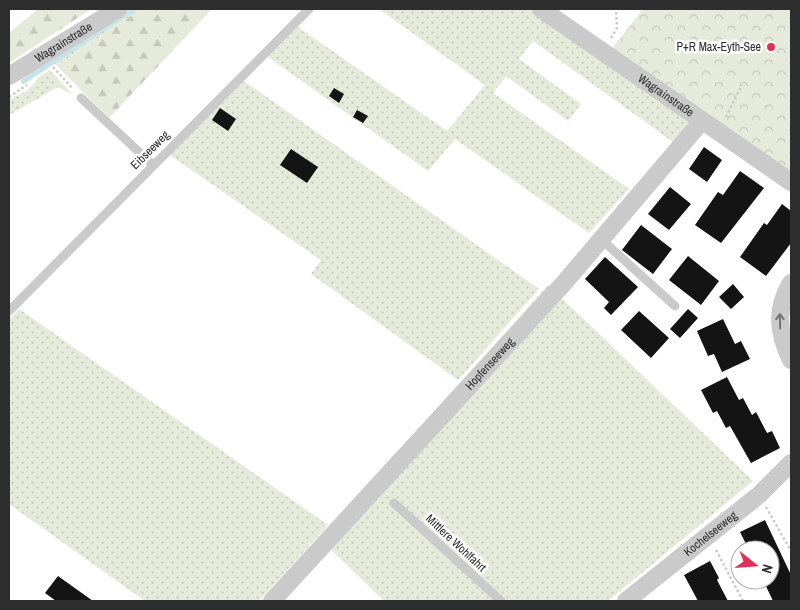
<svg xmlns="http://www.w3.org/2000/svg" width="800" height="610" viewBox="0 0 800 610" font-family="'Archivo Narrow',sans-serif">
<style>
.grass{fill:url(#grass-dots)}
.forest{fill:url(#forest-firs)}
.park{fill:url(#park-crowns)}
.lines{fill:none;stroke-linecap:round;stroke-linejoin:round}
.stream{stroke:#c6e2ea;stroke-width:4.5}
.building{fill:#141414}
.path{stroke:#cacaca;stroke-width:2.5;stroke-dasharray:2.5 2.5;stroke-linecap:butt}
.lane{stroke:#cacaca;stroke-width:9}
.street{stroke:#cacaca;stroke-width:18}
.oneway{stroke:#747474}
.poi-dot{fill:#e1315b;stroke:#fff;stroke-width:2}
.labels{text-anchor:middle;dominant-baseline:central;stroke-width:5;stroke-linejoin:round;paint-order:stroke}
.street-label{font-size:12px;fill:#2d2d2d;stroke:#fff}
.poi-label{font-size:12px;fill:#2d2d2d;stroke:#fff;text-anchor:end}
</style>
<defs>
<pattern id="grass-dots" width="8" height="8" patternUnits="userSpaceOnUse" patternTransform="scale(1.25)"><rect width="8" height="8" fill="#e5eada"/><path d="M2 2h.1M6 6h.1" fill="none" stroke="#c5c9bb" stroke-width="1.8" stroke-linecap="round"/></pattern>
<pattern id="forest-firs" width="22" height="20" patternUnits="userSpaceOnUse" patternTransform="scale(1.25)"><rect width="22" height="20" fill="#e5eada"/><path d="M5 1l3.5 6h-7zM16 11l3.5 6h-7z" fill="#c5c9bb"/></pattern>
<pattern id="park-crowns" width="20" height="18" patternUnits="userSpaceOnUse" patternTransform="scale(1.25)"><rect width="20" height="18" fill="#e5eada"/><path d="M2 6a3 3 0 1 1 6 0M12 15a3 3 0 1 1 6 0" fill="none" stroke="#c5c9bb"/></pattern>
</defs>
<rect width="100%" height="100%" fill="#fff"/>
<path class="grass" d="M129,9H141L57,66L54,63L23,85L20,80Z
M379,9H528L691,122L673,142L533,41L519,59L581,104L568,121L506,76L493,93L629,189L589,233L455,139L428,171L268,57L298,27L447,131L485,85Z
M50,70L73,95L58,87L9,115V100L28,90L39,77Z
M244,81L539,289L458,380L311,274L321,260L170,155Z
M548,285L753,481L608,601H384L320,539Z
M19,309L328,525L259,601H145L9,504V320Z"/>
<path class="forest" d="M38,9H91L9,63V33Z
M141,9H212L109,118L57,66Z"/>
<path class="park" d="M643,9H791V173L611,50Z"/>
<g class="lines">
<path class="stream" d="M24,81L134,9"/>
</g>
<path class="building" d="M334,88L344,94L339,103L329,96Z
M220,108L236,119L228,131L212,120Z
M357,110L368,116L363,123L353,117Z
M704,147L722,160L707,182L689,169Z
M291,149L318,167L307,183L280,165Z
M740,171L764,188L721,243L695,225L718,192L723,195Z
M670,187L691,204L669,230L648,214Z
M782,204L791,211V243L766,276L740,257L764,223L767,225Z
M641,225L672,249L653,274L622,250Z
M688,256L719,281L701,305L669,280Z
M605,257L638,287L611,315L604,308L609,302L585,279Z
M733,284L744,297L731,309L719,297Z
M688,309L698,318L680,338L670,329Z
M639,311L669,338L651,358L621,330Z
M723,319L735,344L741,341L750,359L722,372L714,354L708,356L697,331Z
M727,377L739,400L743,398L752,415L756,412L767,433L772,431L780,448L751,463L730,426L726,428L717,411L713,413L701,390Z
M765,520L791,575V601H773L763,580H770V550H749L740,532Z
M710,561L719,578L717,580L728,601H698L684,575Z
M58,576L93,601H56L45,593Z"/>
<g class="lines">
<path class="path" d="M611,38L617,28L616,9
M53,67L73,89
M9,97L27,85
M726,117L742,85
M766,507L791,551
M716,550L743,601"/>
<path class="lane" d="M81,98L153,165
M602,240L675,306
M9,311L309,9
M394,503L501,601"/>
<g class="street">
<path id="s1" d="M541,9L791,182"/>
<path id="s2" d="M9,76L118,9"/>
<path d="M791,283C775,309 778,333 791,360"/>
<path id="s3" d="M272,601L564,283L702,121"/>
<path id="s4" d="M626,601L759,495L791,463"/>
</g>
</g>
<defs><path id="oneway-shaft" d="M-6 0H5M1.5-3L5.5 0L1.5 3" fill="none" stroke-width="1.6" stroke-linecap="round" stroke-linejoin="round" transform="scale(1.25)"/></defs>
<use class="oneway" href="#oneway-shaft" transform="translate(780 321) rotate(-91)"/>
<circle class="poi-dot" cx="771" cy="47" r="5"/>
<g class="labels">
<g class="street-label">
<text stroke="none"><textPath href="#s2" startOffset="64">Wagrainstraße</textPath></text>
<text stroke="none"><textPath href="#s1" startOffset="152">Wagrainstraße</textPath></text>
<text transform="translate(150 150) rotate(-45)">Eibseeweg</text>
<text stroke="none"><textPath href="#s3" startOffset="322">Hopfenseeweg</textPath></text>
<text stroke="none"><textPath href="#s4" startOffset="108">Kochelseeweg</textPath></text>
<text transform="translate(456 543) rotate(43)">Mittlere Wohlfahrt</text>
</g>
<g class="poi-label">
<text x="761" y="47">P+R Max-Eyth-See</text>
</g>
</g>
<rect width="800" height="610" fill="none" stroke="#2d2d2d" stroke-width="20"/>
<g transform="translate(755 565) rotate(107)"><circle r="24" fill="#ffffff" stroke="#ababab"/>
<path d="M0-4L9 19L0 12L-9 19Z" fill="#e1315b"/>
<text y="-8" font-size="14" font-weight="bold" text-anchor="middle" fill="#2d2d2d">N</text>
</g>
</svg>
